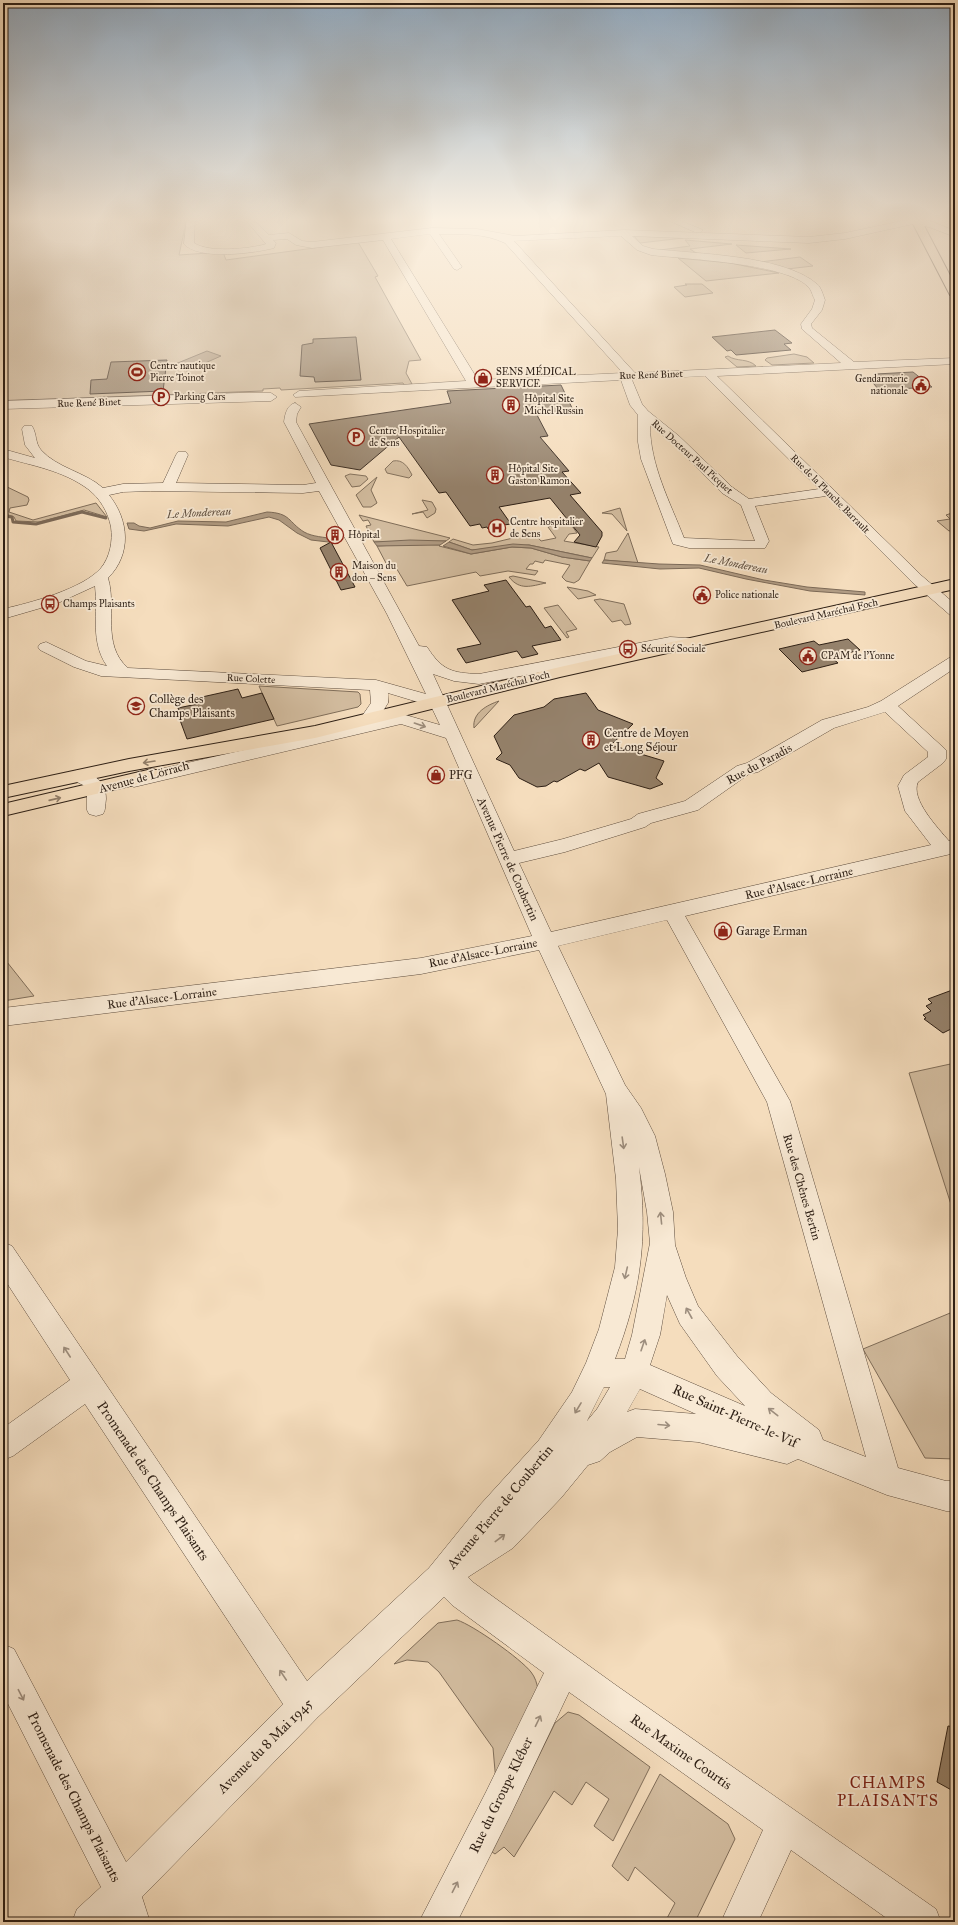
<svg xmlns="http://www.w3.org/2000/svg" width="958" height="1925" viewBox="0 0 958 1925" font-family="'IM FELL Great Primer',serif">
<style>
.green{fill:#d3bda0;stroke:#806e5a}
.water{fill:#b19c84;stroke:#7c6a58}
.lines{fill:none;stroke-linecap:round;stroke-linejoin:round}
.stream{stroke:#7c6a58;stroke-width:3}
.building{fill:#95826c;stroke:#2d1f15}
.minor-casing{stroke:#5f4e3f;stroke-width:1}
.major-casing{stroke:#2d1f15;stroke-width:2}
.minor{fill:#f8e9d4;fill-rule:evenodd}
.major{fill:#f5ddbd;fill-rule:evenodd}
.oneway{stroke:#9d8e7e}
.oneway2{stroke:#917e69}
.labels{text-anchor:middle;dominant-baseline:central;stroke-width:3.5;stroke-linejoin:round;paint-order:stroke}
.far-poi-label{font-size:10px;fill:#2d1f15;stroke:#f8e9d4;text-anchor:start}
.far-street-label{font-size:10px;fill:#2d1f15;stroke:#f8e9d4}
.far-water-label{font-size:11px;font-style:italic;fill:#5b4b3c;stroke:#f8e9d4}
.poi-label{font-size:12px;fill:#2d1f15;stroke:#f8e9d4;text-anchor:start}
.street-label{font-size:12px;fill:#2d1f15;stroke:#f8e9d4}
.near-street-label{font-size:14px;fill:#2d1f15;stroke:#f8e9d4}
.near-neighbourhood-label{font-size:16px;letter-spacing:1px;fill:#7a1f14;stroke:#f8e9d4}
</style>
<rect width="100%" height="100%" fill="#f5ddbd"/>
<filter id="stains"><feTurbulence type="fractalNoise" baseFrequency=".005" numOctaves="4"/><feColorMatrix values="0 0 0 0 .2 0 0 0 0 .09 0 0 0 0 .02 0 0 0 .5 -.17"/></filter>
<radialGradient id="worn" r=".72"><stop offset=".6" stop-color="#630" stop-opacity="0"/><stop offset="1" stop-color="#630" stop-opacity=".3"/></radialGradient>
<path class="green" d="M3,218H187L179,255L223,252L226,260L358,242L378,276L375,277L421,360L409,361L406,373L412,384L404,385L403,383L281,390L280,388L263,389V391L3,401Z
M634,236L683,238L640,243Z
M685,240L732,244L690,249L699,255L660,250L690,246Z
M736,245L791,249L746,253Z
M800,257L813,266L787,269L760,262Z
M678,258L730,263L779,273L706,281Z
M685,284H702L713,293L685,297L674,287L687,285Z
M794,354L807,357L814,363L772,365L765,360L767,358Z
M728,356C737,362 748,358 756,366L737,367L725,357Z
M393,461C403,459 408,467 412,475L409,478L387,473L385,469Z
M350,474L366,476L368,479L360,486L352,487L345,476Z
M377,477L371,490L377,503L371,507H363L356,495Z
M3,485L28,497L29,500L27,505L10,508L9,512L33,520L96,503L107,517L84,510L39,522L16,521L14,517L3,513Z
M422,500L432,502L436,509L435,513L427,518L423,512L412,514L428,510Z
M620,508L627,531L612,514L602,513Z
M955,512V530L949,531L937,521L950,519L946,515Z
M359,515L450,538L446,541L374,542L366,526L371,525L368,520L363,521Z
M567,519L577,533L569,534L564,541L599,547L592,558L529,545L472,550L449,542L453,539L473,545L492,543L534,533L541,541L556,538L548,527L559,524L557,521Z
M628,533L638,563L604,560L606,553L617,551Z
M415,544L440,545L439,546L471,554L512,547L531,548L562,557L590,561L579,580L574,583L566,581L562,577L570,565L545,560L543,563L535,561L533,564H530L526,569L538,571L535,575L508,571L480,576L476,572L407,586L395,566L387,565L377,546Z
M513,576L546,583C531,586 520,591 509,577Z
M567,587L588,591L596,595L578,599Z
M600,599L624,604L631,624L625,625L621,620L612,622L594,600Z
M558,605L577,629L566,632L569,637L567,638L544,608Z
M259,686L358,692L360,694L361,704L358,707L277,726Z
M499,701L474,728C472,713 487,705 499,701Z
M3,957L34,996L3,1001Z
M955,1063V1217L909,1073Z
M955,1311V1459L925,1458L863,1349Z
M457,1620C473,1625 521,1659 531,1672C535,1677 537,1683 538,1690L496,1782L493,1748L439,1672L428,1662L407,1660L394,1664L438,1623Z
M568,1712L579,1715L650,1767L613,1841L594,1826L609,1799L586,1782L572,1805L554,1791L514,1857L504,1847L495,1854L492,1852L555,1723Z
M660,1774L728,1824L735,1839L695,1922H665L675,1903L635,1867L628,1881L612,1866Z"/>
<path class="water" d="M207,351L221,356L187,371L173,365Z
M267,512C291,513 288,522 304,532C313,537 324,537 335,539L337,543L311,540L297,533L279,520L269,517L228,526L176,524L144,531L129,529L127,523H134L139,526L150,528L178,521L226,522Z
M410,540L446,541L440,545L377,546L374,542Z
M449,542L472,550L513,544L529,545L592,558L590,561L562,557L531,548L512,547L471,554L443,546Z
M604,560L659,564L700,565L764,580L807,587L865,592V595L810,591L746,579L699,568L660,569L602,563Z"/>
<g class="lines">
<path class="stream" d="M3,516L12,517L13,522L36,524L82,512L106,518"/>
</g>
<path class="building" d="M775,330L792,343L784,344L791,350L736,355L731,350L727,351L712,337Z
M356,337L361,380L315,382L314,377L300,376L302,345L313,343V339Z
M167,360L163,391L90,394L91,380L107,379L111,362Z
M913,372L932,387L879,390L868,377H878L876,374Z
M561,385L574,412L537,415L548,436L540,437L569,471L562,472L581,493L570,495L602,532V536L596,547L574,542L580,535L550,498L499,507L511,524L504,525L505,526L488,529L487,527L482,528L480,524L470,526L446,492L439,493L399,437L360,470L331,465L309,424L451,403L447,391Z
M331,542L355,587L341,590L320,548Z
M506,580L526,607L530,606L545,628L551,626L561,640L532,646L538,654L522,658L517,651L466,663L457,649L481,644L452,600L489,591L484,585Z
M848,639L860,650L831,657L838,663L802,672L779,649L814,641L819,645Z
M238,689L242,698L262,693L274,719L187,739L177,712L179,711L178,708L202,703L193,699Z
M586,693L598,710L633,724L611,745L664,761L656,778L663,784L650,789L608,777L599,763L585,771L580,769L557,782L554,781L546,786L537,787L519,778L510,765L496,759L502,753L494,736L514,715L544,707L554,699Z
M955,989V1027L943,1033L924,1019L926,1018L923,1015L931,1011L926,1006L932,1003L928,999Z
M948,1726L955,1727V1792L937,1782Z"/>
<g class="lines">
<g class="minor-casing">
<path id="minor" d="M187,218H195L194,243C209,253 249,249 266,244L244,218H252L269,235L289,233L302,241L312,242L432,228L477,229L515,236L624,230L809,237L845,233L916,218L933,222L955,231V237L929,227L913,224L845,239L809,243L632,236L643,246L653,249C697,254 783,255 817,284C821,287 823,295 825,300L822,310L811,324L812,328L854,362L955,358V364L717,376L922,576L955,604V617L950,615L912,582L826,496L755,506L769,541L765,548H689L673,544L641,459L638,442V415L630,405L621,380L295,397L293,395L299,391L466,381L383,240L312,248L296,245L287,239L273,240L276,243L274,248C255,253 199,261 184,244ZM430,234L454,269L457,270L462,267L439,234C462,234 484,233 505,243L623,373L478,380L391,239ZM621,236L637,250L651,255C683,259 792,263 810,289C812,292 813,297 815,300L812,309L801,324L802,329L841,363L635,373L514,241ZM705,376L819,489L749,499L732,487L679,436L648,411L642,404L632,380ZM650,425L671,442L722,493L741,505L755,541L684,538C670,502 650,465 650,425Z
M663,218H674L703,230L701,232H695Z
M239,393H271L277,397L271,401L3,409V401Z
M295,403L301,407L297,414L296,422L419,646L427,647C442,670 451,673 479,674L670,637L703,639L705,642L703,645L670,647L479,684L454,681L433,674L514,851L563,839L631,819L638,814L685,801L737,766L747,763L822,720L868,707L881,701L949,658L955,656V668L898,706L946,750V759L943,763L918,782C910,799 938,828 949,841L955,839V853L685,916L790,1101L898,1468L946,1481H955V1511H946L887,1495L798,1459L787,1464L698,1442L637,1437L610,1452L600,1461L588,1465L561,1498L513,1548L468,1577L474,1583L617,1686L936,1909L941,1922H892L791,1850L758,1922H721L763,1830L569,1692L510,1816L457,1922H419L486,1792L544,1673L452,1605L444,1597L318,1717L142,1897L150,1922H72L77,1909L101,1887L3,1694V1644L14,1649L126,1862L283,1704L85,1404L13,1456L3,1460V1428L70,1380L3,1277V1242L12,1246L307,1681L429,1568L480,1505L539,1440L572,1392L586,1363L599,1329L615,1267L618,1229L616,1179L606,1094L539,950L421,974L3,1026V1008L421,958L532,936L446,738L401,724L134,787L128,785L125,781L128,777L134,775L363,723L360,719L371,703L370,690L101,676L74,667L40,650L38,647L40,644L46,642L86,661L107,666C90,642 98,613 95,586L58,603L3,619V609C30,603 83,589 101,568C110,557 113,541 111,527C108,512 100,498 88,489C62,470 33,466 3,457V449L35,458L25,445L22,429L24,426H32C37,434 35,443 41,450C57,468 85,472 103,488L123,484L163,483L176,455L178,452H186L188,455L176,483L303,485L316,483L284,422C285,414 287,405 295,403ZM151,491L303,493L319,491L387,614L426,694L376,680L128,668C101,645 117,607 108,578C132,554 129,520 109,495L123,492ZM388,693L431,706L440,725L402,714L378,719L388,703ZM885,712L928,752V757L904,775L898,786L905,811L931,845L551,932L519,863L565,852L645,827L651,823L698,810L749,774L758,772L834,728ZM667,920L767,1102L866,1457L823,1440L819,1430L771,1393L737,1356L698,1306L686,1278L675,1245L673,1212L665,1174L655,1136L641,1108L625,1085L558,946ZM639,1167L647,1212L650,1243L632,1335L625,1359H615C641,1291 648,1239 639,1167ZM667,1295L680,1324L717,1376L745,1406L650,1365L660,1335ZM604,1387H610L597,1409L587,1421ZM640,1389L696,1414L635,1409L627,1412Z
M79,770C95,775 106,781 106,799C105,805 106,809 103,814L96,816L89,814L87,810V787L73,780L70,776L73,772Z"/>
</g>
<g class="major-casing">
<path id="major" d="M910,218H920L955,285V298L950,295Z
M955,579V589L560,677L315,738L129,771L3,798V786L129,759L315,726L560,667Z
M152,769L159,771L161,775L159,779L3,816V804Z"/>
</g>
<use href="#minor" class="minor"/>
<use href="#major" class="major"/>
</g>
<defs><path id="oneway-shaft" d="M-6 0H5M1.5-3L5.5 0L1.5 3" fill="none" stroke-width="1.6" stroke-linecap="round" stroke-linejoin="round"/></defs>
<g class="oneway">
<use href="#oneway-shaft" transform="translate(420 725) rotate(19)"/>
<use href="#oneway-shaft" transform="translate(623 1143) rotate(82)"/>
<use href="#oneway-shaft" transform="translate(661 1218) rotate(-96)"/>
<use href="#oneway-shaft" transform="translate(626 1273) rotate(103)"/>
<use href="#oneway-shaft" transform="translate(689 1313) rotate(-119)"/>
<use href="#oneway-shaft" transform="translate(643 1345) rotate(-71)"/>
<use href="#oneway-shaft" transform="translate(67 1352) rotate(-123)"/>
<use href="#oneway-shaft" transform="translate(578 1408) rotate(121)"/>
<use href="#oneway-shaft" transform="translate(773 1412) rotate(-142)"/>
<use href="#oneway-shaft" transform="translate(664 1425) rotate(5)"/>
<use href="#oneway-shaft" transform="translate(500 1538) rotate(-37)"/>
<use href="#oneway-shaft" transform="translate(283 1675) rotate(-124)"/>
<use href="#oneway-shaft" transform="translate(21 1695) rotate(63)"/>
<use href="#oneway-shaft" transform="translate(538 1721) rotate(-64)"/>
<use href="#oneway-shaft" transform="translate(455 1887) rotate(-63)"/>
</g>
<g class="oneway2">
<use href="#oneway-shaft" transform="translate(149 762) rotate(171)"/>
<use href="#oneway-shaft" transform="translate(55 799) rotate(-13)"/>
</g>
<linearGradient id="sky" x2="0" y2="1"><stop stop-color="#92aac0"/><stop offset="0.45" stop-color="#faf0e1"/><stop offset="1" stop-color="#faf0e1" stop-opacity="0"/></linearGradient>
<rect width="958" height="487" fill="url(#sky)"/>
<defs>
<g id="stadium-ring" transform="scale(0.9)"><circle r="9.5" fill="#f8e9d4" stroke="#8f2418" stroke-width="1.5"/><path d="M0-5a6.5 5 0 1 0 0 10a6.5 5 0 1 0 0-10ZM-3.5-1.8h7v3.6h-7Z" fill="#8f2418"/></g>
<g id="shop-ring" transform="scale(0.9)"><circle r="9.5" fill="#f8e9d4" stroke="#8f2418" stroke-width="1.5"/><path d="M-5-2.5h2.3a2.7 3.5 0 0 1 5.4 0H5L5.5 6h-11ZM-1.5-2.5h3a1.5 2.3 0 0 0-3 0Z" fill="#8f2418"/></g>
<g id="civic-ring" transform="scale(0.9)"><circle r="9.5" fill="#f8e9d4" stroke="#8f2418" stroke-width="1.5"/><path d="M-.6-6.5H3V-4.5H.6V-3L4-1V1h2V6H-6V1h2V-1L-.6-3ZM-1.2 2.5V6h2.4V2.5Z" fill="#8f2418"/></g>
<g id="parking-ring" transform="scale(0.9)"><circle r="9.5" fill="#f8e9d4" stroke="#8f2418" stroke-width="1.5"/><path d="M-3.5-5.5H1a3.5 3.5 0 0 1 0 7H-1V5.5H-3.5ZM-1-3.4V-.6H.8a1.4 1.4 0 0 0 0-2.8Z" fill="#8f2418"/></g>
<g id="building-ring" transform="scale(0.9)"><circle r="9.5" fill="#f8e9d4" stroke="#8f2418" stroke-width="1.5"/><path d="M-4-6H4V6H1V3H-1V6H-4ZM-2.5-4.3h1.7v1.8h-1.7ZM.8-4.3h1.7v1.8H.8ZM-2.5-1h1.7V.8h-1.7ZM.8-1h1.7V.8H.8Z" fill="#8f2418"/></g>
<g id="hospital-ring" transform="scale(0.9)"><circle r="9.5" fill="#f8e9d4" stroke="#8f2418" stroke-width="1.5"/><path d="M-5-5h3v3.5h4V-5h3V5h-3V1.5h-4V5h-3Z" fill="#8f2418"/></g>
<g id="bus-ring" transform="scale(0.9)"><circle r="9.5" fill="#f8e9d4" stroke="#8f2418" stroke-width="1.5"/><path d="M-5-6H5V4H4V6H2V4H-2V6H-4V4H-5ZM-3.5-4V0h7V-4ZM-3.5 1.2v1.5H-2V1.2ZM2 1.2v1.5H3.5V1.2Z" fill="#8f2418"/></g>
<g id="school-ring" transform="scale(0.9)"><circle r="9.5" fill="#f8e9d4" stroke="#8f2418" stroke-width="1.5"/><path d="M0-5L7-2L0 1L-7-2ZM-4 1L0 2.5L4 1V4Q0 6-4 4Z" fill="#8f2418"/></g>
</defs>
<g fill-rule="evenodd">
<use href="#stadium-ring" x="137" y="372"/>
<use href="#shop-ring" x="483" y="378"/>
<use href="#civic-ring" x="921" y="385"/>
<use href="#parking-ring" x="161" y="397"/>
<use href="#building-ring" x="511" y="405"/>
<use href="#parking-ring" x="356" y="437"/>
<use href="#building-ring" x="495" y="475"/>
<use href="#hospital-ring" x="497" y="528"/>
<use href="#building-ring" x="335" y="535"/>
<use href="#building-ring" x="339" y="572"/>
<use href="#civic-ring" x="702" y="595"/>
<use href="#bus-ring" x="50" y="604"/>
<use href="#bus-ring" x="628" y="649"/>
<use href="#civic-ring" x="808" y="656"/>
<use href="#school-ring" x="136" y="706"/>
<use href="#building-ring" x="591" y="740"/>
<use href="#shop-ring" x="436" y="775"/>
<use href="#shop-ring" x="723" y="931"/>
</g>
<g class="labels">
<g class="far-poi-label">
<text x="150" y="366">Centre nautique<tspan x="150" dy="12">Pierre Toinot</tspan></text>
<text x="496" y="372">SENS MÉDICAL<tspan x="496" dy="12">SERVICE</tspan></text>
<text x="908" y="379" text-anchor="end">Gendarmerie<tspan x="908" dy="12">nationale</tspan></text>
<text x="174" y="397">Parking Cars</text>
<text x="524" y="399">Hôpital Site<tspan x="524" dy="12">Michel Russin</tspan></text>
<text x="369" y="431">Centre Hospitalier<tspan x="369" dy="12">de Sens</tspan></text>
<text x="508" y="469">Hôpital Site<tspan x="508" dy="12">Gaston Ramon</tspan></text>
<text x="510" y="522">Centre hospitalier<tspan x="510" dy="12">de Sens</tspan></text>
<text x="348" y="535">Hôpital</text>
<text x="352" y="566">Maison du<tspan x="352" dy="12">don – Sens</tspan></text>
<text x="715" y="595">Police nationale</text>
<text x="63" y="604">Champs Plaisants</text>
<text x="641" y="649">Sécurité Sociale</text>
<text x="821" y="656">CPAM de l'Yonne</text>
</g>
<g class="far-street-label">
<text transform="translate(651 375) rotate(-2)">Rue René Binet</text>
<text transform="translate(89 403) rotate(-2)">Rue René Binet</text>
<text transform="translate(692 457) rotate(42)">Rue Docteur Paul Picquet</text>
<text transform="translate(830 494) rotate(45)">Rue de la Planche Barrault</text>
<text transform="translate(826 614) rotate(-13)">Boulevard Maréchal Foch</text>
<text transform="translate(251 679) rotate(3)">Rue Colette</text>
<text transform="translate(498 687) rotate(-14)">Boulevard Maréchal Foch</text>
</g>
<g class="far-water-label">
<text transform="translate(199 513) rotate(-3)">Le Mondereau</text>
<text transform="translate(736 564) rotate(11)">Le Mondereau</text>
</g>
<g class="poi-label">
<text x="149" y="699">Collège des<tspan x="149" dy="14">Champs Plaisants</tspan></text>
<text x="604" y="733">Centre de Moyen<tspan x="604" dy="14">et Long Séjour</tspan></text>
<text x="449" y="775">PFG</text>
<text x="736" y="931">Garage Erman</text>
</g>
<g class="street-label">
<text transform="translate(759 764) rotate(-28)">Rue du Paradis</text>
<text transform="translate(144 777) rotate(-15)">Avenue de Lörrach</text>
<text transform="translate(508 859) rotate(66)">Avenue Pierre de Coubertin</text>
<text transform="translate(799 883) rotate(-13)">Rue d'Alsace-Lorraine</text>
<text transform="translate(483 953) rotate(-11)">Rue d'Alsace-Lorraine</text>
<text transform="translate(162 998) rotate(-7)">Rue d'Alsace-Lorraine</text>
<text transform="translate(802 1187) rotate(74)">Rue des Chênes Bertin</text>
</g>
<g class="near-street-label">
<text transform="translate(735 1416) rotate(24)">Rue Saint-Pierre-le-Vif</text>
<text transform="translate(153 1481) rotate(56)">Promenade des Champs Plaisants</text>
<text transform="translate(500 1507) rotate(-50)">Avenue Pierre de Coubertin</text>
<text transform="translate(265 1746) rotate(-45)">Avenue du 8 Mai 1945</text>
<text transform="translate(681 1752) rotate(35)">Rue Maxime Courtis</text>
<text transform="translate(501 1795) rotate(-64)">Rue du Groupe Kléber</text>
<text transform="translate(74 1797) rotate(63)">Promenade des Champs Plaisants</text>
</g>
<g class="near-neighbourhood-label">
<text x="888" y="1782">CHAMPS<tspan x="888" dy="18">PLAISANTS</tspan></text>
</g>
</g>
<rect width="958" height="1925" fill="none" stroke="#f5ddbd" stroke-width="16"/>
<rect x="4" y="4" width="950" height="1917" fill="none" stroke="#2d1f15" stroke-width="2"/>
<rect x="8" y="8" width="942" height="1909" fill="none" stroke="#2d1f15"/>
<rect width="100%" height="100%" filter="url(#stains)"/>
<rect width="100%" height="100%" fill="url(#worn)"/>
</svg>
